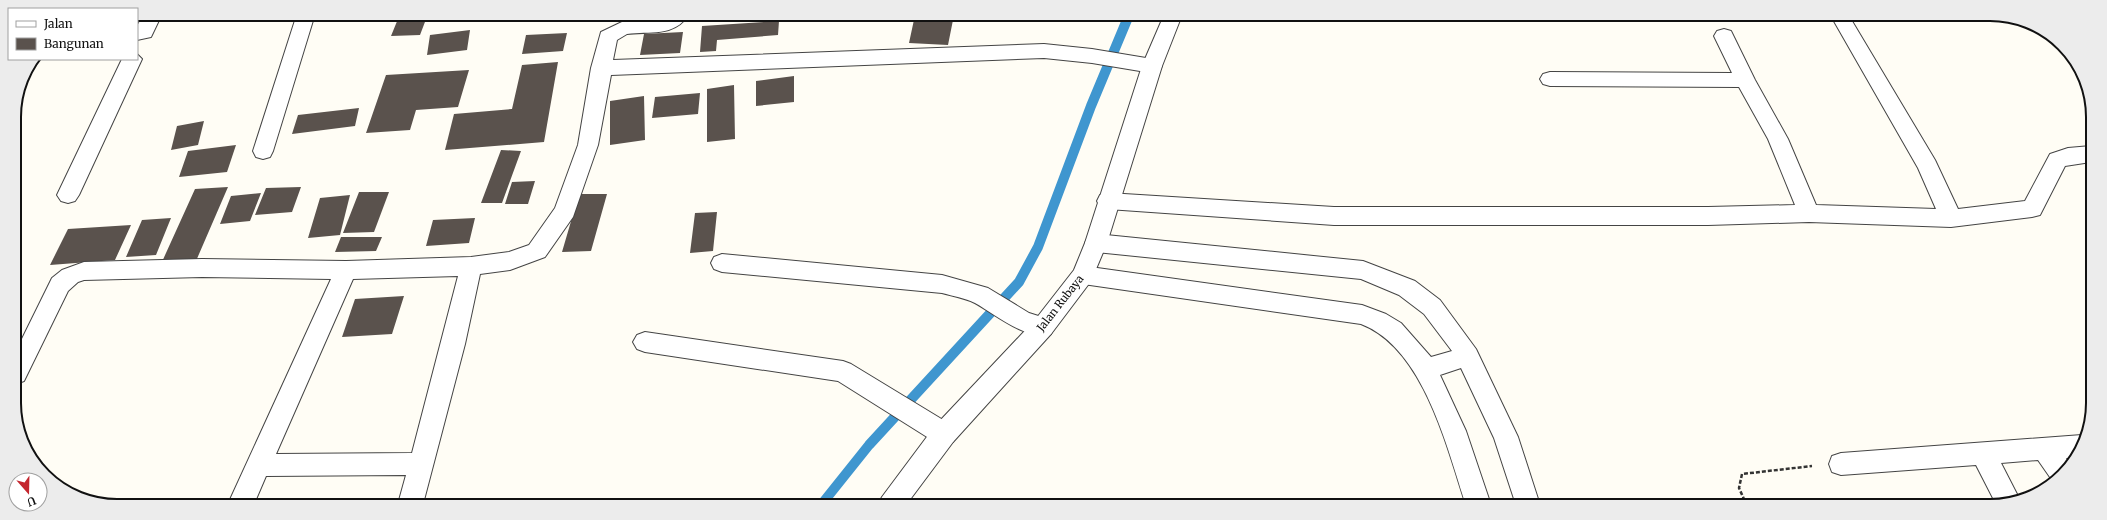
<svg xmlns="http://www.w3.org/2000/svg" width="2107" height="520" viewBox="0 0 2107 520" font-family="Merriweather,serif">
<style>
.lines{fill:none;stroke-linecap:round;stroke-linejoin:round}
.stream{stroke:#3f96cf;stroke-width:10}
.building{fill:#5a524d}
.minor-casing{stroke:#444;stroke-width:2}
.tertiary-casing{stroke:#444;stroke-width:2}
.path{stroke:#333;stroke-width:2.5;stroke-dasharray:4 2;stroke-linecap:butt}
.minor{fill:#fff;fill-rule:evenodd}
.tertiary{fill:#fff;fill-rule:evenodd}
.labels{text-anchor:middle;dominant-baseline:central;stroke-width:4;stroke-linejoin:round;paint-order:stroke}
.street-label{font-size:11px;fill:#111;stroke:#fff}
.rim{fill:none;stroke:#111;stroke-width:2}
</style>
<rect width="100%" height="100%" fill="#fffdf5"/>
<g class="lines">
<path class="stream" d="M821,505L869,445L1019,282L1038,247L1091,106L1129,15"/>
</g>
<path class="building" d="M400,14H428L420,35L391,36Z
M692,15H724V17L692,18Z
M786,15H803V18L785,19Z
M915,15H954L948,45L909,43Z
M779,21L778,35L717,40L716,51L700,52L702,26Z
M470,30L467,50L427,55L430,35Z
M683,32L680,53L640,55L644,34Z
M567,33L563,51L522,54L526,35Z
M558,62L544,142L445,150L454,114L512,109L522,65Z
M469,70L458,107L416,110L410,130L366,133L386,75Z
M794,76V102L756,106V81Z
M734,85L735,139L707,142V89Z
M700,93L698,114L652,118L655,97Z
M644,96L645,140L610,145V101Z
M359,108L355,126L292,134L298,115Z
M204,121L198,145L171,150L177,126Z
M236,145L227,172L179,177L188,151Z
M501,150L521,151L502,203H481Z
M535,181L528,204H505L512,182Z
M228,187L196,261L161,264L195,189Z
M301,187L292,212L255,215L266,188Z
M359,192H389L374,232L343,233Z
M261,193L250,221L220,224L231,196Z
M579,194H607L591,251L562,252Z
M350,195L340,235L308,238L320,198Z
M717,212L713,251L690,253L695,213Z
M171,218L156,255L126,257L142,220Z
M475,218L469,243L426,246L433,220Z
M131,225L115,260L50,265L68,229Z
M341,237H382L376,251L335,252Z
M404,296L392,334L342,337L355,299Z"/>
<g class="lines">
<g class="minor-casing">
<path id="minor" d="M144,14H162L151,37L137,40V26Z
M297,14H315L273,151L270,157L263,159L256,157L253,151Z
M668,15H688C675,37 649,31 627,34L617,40L613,60L1044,44L1092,49L1152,59L1159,61L1162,66L1159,71L1152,73L1092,63L1044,58L611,75L598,145L573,217L545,257L510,270L480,274L465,344L423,504H398L406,475L266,476L254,504H228L331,279L202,277L84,280L78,282L68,291L24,381L16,384V351L52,278L62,270L84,262L202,259L346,261L471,257L509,252L529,245L555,208L578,145L591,68L601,32L624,21L661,19ZM458,276L412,453L276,454L353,279Z
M1831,16H1849L1935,160L1958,209L2025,201L2050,154L2068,148L2091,146V162L2065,166L2040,215L2032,217L1951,227L1809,222L1708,225H1334L1108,209L1100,207L1097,201L1100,195L1108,193L1334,207H1708L1795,205L1768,139L1739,87L1550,86L1543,84L1540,79L1543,74L1550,72L1732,73L1714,36L1717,31L1724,29L1731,31L1755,80L1788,139L1816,205L1936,209L1918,168Z
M137,54L142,59L79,195L75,201L68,203L61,201L57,195L122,59H137Z
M1096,234L1363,261L1415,281L1440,300L1476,349L1518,437L1540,505H1516L1494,438L1461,368L1440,375L1466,431L1491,505H1466C1447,448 1424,348 1361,324L1083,284L1075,281L1072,275L1075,269L1083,266L1362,305L1386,314L1401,323L1431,357L1452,351L1424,314L1399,295L1361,279L1096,252L1088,249L1085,243L1088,237Z
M722,254L942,275L988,288L1029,313L1051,320L1054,327L1051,334C1028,342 995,314 975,303C965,298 953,296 942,293L722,272L714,269L711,263L714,257Z
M645,332L843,361L851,364L953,426L956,434L953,442L944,445L935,442L838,381L645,352L637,349L633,342L637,335Z
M2082,435L2086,436L2077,458H2066L2071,465L2054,483L2038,460L2001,463L2020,500L1997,506L1976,465L1841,475L1832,472L1829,464L1832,456L1841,453Z"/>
</g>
<g class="tertiary-casing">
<path id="tertiary" d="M1164,15H1182L1162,66L1107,243L1091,281L1051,334L953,442L906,505H878L882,497L935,426L1035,320L1074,270L1085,243L1142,66Z"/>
</g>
<path class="path" d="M1747,506L1739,488L1742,474L1812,466"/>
<use href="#minor" class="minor"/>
<use href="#tertiary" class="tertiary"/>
</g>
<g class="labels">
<g class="street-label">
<text transform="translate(1060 303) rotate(-52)">Jalan Rubaya</text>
</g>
</g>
<path d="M0 0H2107V520H0ZM117 21H1990A96 96 0 0 1 2086 117V403A96 96 0 0 1 1990 499H117A96 96 0 0 1 21 403V117A96 96 0 0 1 117 21Z" fill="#ececec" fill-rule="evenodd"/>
<path class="rim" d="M117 21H1990A96 96 0 0 1 2086 117V403A96 96 0 0 1 1990 499H117A96 96 0 0 1 21 403V117A96 96 0 0 1 117 21Z"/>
<rect x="8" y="8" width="130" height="52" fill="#ffffff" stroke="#a0a0a0"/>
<rect x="16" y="21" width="20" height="6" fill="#ffffff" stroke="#a0a0a0"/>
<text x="44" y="28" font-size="12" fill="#111111">Jalan</text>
<rect x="16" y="38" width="20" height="12" fill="#5a524d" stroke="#a0a0a0"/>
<text x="44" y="48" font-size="12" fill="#111111">Bangunan</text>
<g transform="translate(28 492) rotate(160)"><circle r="19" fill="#ffffff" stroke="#a0a0a0"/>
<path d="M0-3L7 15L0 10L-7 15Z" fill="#c4262e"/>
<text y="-6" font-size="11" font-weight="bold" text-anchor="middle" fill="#111111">U</text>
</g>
</svg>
